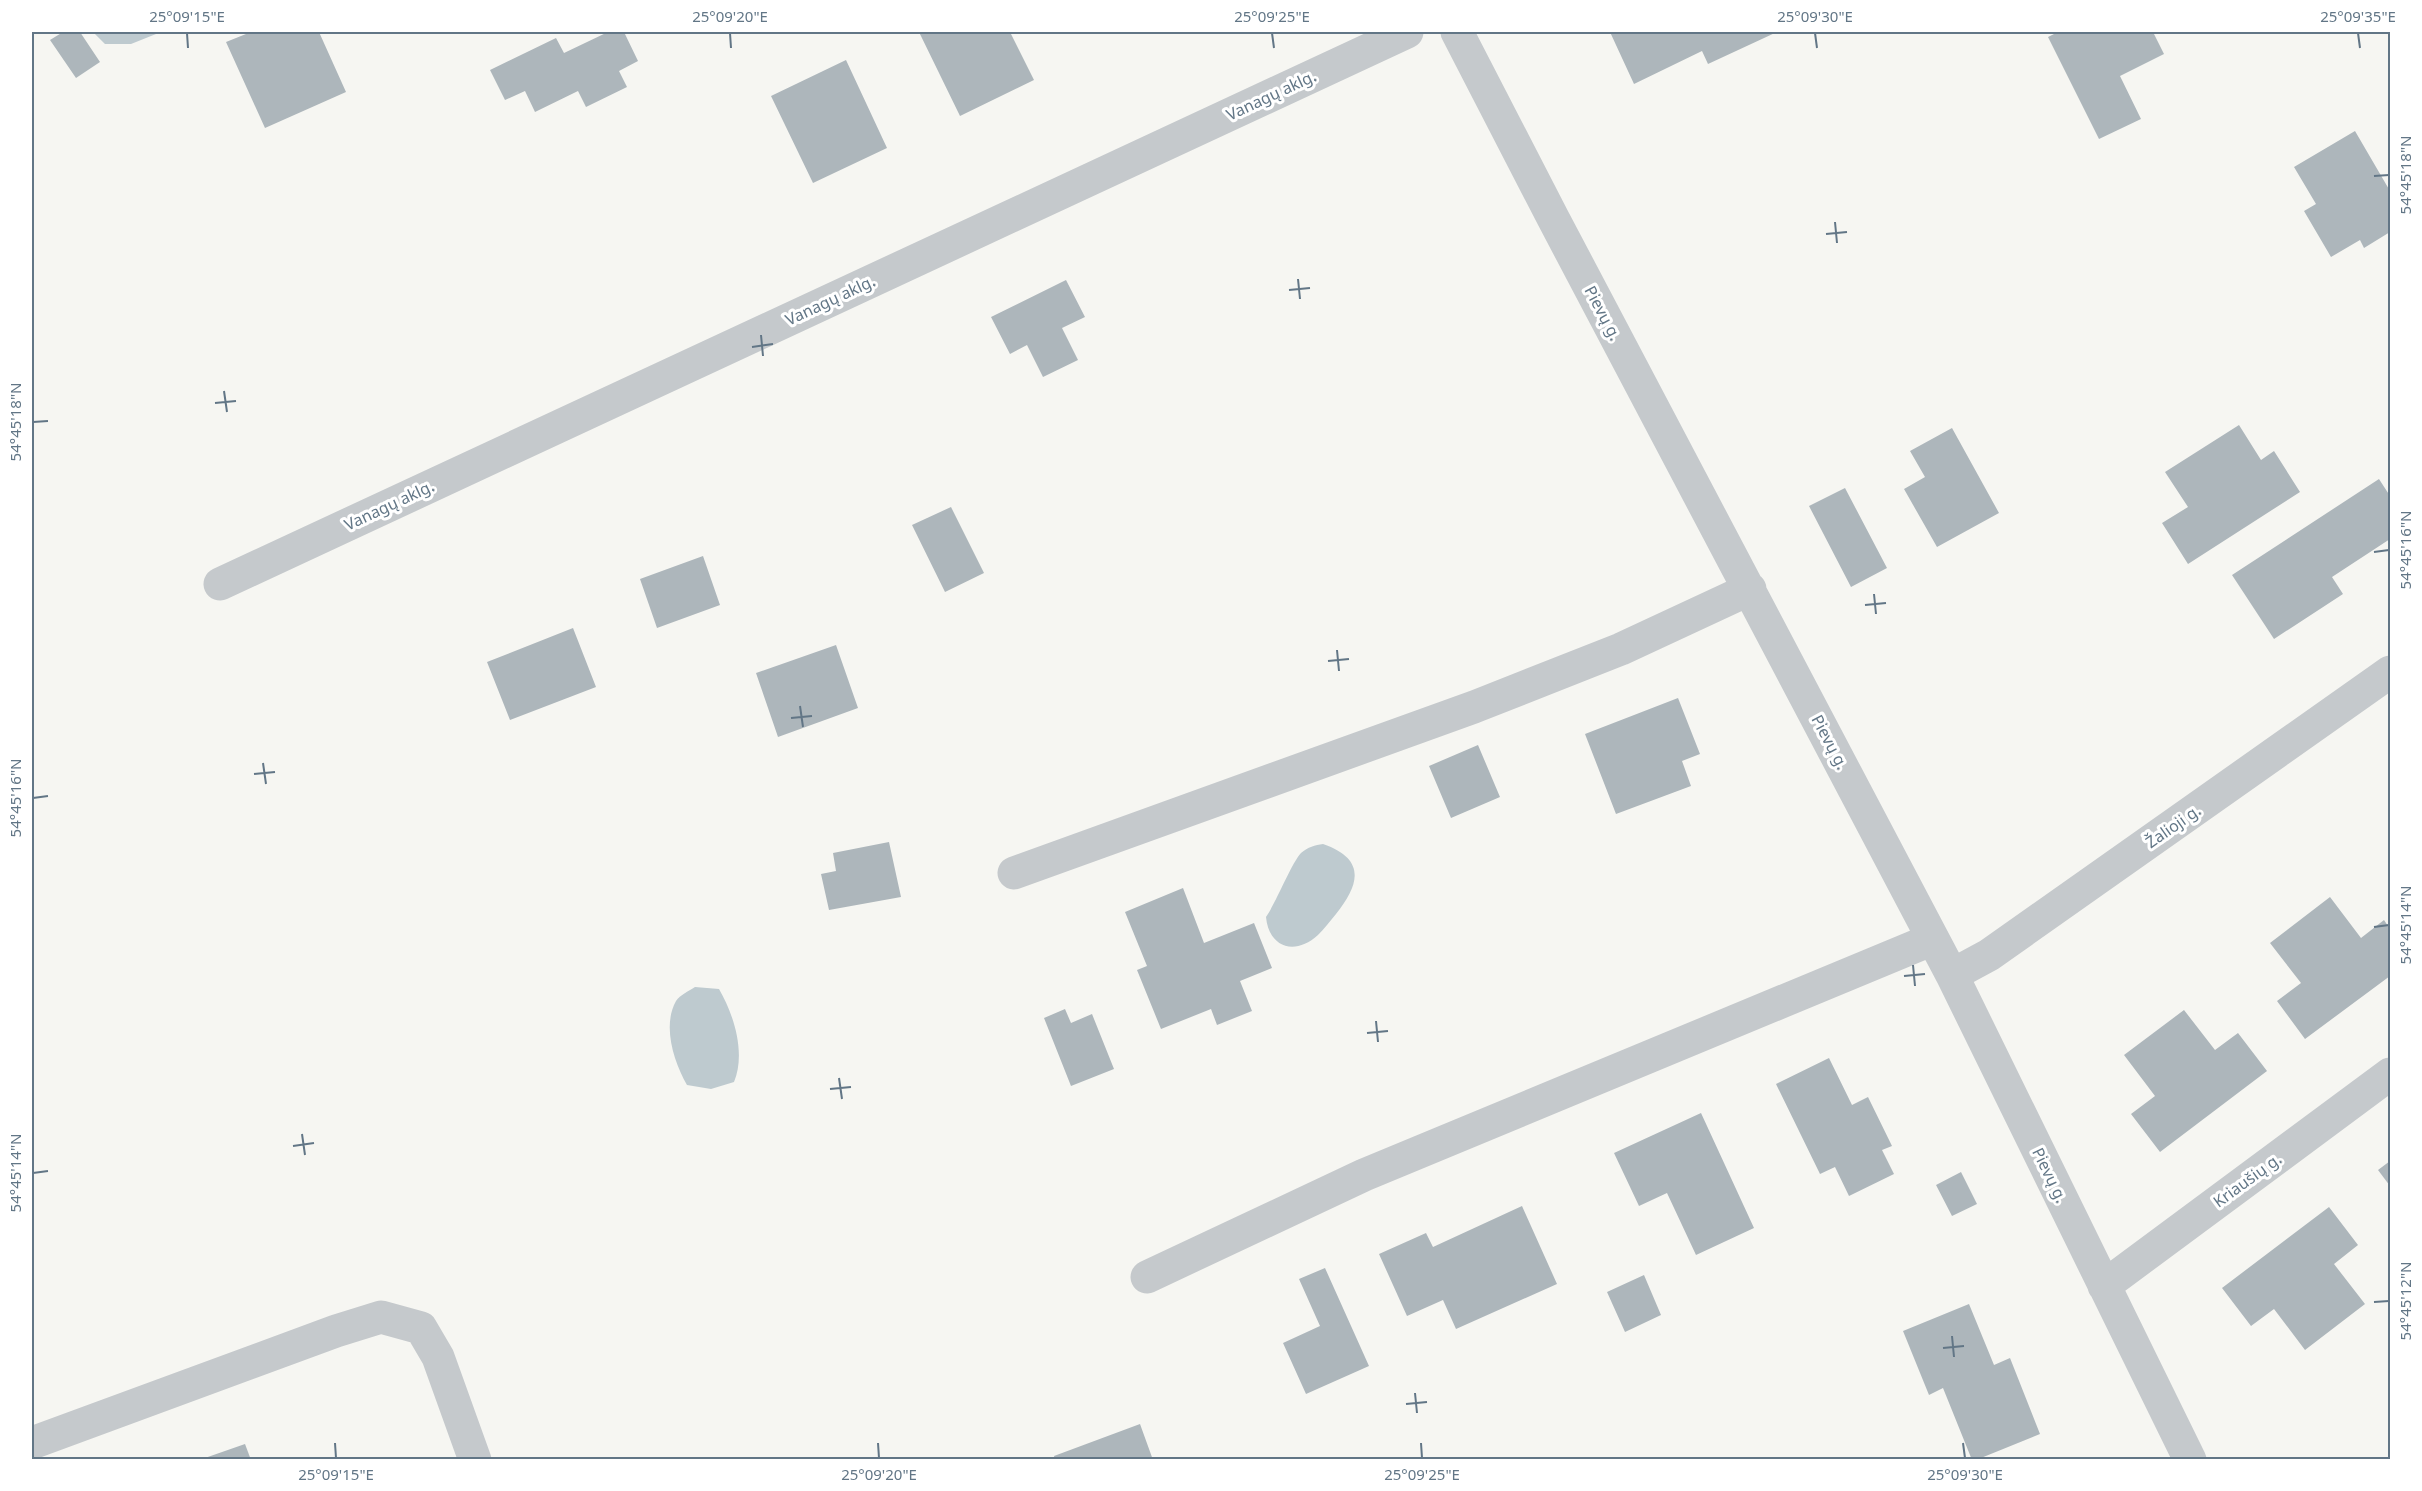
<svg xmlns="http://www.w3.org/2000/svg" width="2422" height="1491" viewBox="0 0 2422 1491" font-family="'Noto Sans',sans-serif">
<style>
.water{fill:#becacf}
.building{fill:#adb6bb}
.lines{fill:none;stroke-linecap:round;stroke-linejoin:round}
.minor{stroke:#c5c9cc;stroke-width:33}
.ticks{fill:none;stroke:#627686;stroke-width:2}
.labels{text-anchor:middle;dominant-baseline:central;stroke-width:6;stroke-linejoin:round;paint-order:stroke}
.street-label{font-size:16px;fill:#627686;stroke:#fff}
.neatline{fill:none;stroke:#627686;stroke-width:2}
.ticks-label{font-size:15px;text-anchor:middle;fill:#627686}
</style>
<rect width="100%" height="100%" fill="#f6f6f2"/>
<path class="water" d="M93,32H161L131,44H105Z
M1323,844C1366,859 1360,884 1336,914C1330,921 1324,929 1318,935C1295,956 1269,948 1266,917C1277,901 1291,864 1301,853C1308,847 1315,845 1323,844Z
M695,987L719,989C734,1015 746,1053 734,1082L711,1089L687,1085C674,1062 662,1026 676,1001C680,995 689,991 695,987Z"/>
<path class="building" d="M63,32H80L100,62L76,78L50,40Z
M251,32H319L346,92L265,128L226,42Z
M608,32H624L638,61L619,71L627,87L586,107L578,91L535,112L525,91L505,100L490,70L556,38L564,53Z
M919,32H1010L1034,80L960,116Z
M1610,32H1777L1708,64L1702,51L1634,84Z
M2058,32H2153L2164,54L2120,76L2141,119L2099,139L2048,37Z
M846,60L887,148L813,183L771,96Z
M2355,131L2390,191V232L2364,248L2360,240L2331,257L2304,211L2316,204L2294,167Z
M1066,280L1085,317L1062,328L1078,360L1043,377L1027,345L1010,354L991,317Z
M2239,425L2261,460L2274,451L2300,492L2188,564L2162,523L2188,507L2165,472Z
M1952,428L1999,513L1937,547L1904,489L1925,477L1910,451Z
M2379,479L2390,496V539L2332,577L2343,594L2274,639L2232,575Z
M1845,488L1887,568L1851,587L1809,506Z
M951,507L984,573L945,592L912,525Z
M703,556L720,605L657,628L640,579Z
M573,628L596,687L510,720L487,662Z
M836,645L858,708L778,737L756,673Z
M1678,698L1700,754L1682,761L1691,786L1616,814L1585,734Z
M1478,745L1500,797L1451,818L1429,766Z
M889,842L901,897L829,910L821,874L836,871L833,853Z
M1183,888L1204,943L1254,923L1272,968L1240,981L1252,1011L1217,1025L1211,1009L1161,1029L1137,970L1147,966L1125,912Z
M2330,897L2361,938L2384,920L2390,929V976L2305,1039L2277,1001L2301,983L2270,943Z
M1065,1009L1071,1023L1092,1014L1114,1069L1071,1086L1044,1018Z
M2184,1010L2215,1050L2238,1033L2267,1071L2160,1152L2131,1114L2155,1096L2124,1055Z
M1829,1058L1852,1105L1868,1097L1892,1146L1882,1150L1894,1174L1849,1196L1835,1167L1820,1174L1776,1084Z
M1701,1113L1754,1228L1696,1255L1667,1193L1639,1206L1614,1153Z
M2390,1161V1186L2378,1170Z
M1961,1172L1977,1204L1952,1216L1936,1185Z
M1522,1206L1557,1284L1456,1329L1443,1300L1407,1316L1379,1254L1426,1233L1433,1247Z
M2329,1207L2358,1245L2334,1264L2365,1304L2305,1350L2274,1309L2251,1326L2222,1288Z
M1325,1268L1369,1366L1306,1394L1283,1343L1320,1326L1299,1279Z
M1644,1275L1661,1315L1625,1332L1607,1292Z
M1969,1304L1994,1365L2010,1358L2040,1434L1976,1460H1972L1943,1388L1929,1395L1903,1331Z
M1140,1424L1153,1460H1055L1054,1456Z
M245,1444L251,1460H202V1459Z"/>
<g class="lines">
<path class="minor" d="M1457,32L1553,218L1952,975L2190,1460
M220,584L1407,32
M1014,873L1474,707L1621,649L1750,589
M1952,975L1989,955L2390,672
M1147,1277L1364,1175L1933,939
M2104,1286L2390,1074
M32,1443L336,1331L381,1317L421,1328L438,1357L475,1460"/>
</g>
<path class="ticks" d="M187,33L188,48M730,33L731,48M1272,33L1274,48M1815,33L1817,48M2358,33L2360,48M2374,176L2389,175M1835,222L1837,243M1826,234L1847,232M1298,279L1300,299M1289,290L1310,288M761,335L763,356M752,347L773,344M224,391L227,412M215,403L236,401M33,422L48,421M2374,552L2389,550M1874,594L1876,614M1865,605L1886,603M1337,650L1339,671M1328,661L1349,659M800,706L803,727M791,718L812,716M263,763L266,784M254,774L275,772M33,798L48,796M2374,927L2389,925M1913,965L1915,986M1904,976L1925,974M1376,1021L1378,1042M1367,1033L1388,1031M839,1078L842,1099M830,1089L851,1087M302,1134L305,1155M293,1146L314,1143M33,1173L48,1171M2374,1302L2389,1301M1952,1336L1954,1357M1943,1348L1964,1346M1415,1393L1417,1413M1406,1404L1427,1402M335,1443L336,1458M878,1443L879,1458M1421,1443L1422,1458M1963,1443L1965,1458"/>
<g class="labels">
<g class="street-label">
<text transform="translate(1271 95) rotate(-25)">Vanagų aklg.</text>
<text transform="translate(830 300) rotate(-25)">Vanagų aklg.</text>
<text transform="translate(1603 313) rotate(62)">Pievų g.</text>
<text transform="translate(389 505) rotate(-25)">Vanagų aklg.</text>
<text transform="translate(1830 742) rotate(62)">Pievų g.</text>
<text transform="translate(2173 826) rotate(-35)">Žalioji g.</text>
<text transform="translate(2050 1175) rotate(64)">Pievų g.</text>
<text transform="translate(2247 1180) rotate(-36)">Kriaušių g.</text>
</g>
</g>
<rect width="2422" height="1491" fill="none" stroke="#ffffff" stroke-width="66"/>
<rect x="33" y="33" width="2356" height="1425" class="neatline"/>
<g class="ticks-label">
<text x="187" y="22">25°09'15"E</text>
<text x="730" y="22">25°09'20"E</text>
<text x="1272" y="22">25°09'25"E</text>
<text x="1815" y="22">25°09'30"E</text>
<text x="2358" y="22">25°09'35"E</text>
<text transform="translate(2406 175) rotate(-90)" y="5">54°45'18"N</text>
<text transform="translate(16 422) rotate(-90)" y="5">54°45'18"N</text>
<text transform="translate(2406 550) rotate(-90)" y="5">54°45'16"N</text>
<text transform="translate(16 798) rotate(-90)" y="5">54°45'16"N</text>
<text transform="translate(2406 925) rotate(-90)" y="5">54°45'14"N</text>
<text transform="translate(16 1173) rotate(-90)" y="5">54°45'14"N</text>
<text transform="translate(2406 1301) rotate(-90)" y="5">54°45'12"N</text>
<text x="336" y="1480">25°09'15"E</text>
<text x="879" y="1480">25°09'20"E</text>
<text x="1422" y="1480">25°09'25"E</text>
<text x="1965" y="1480">25°09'30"E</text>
</g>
</svg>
